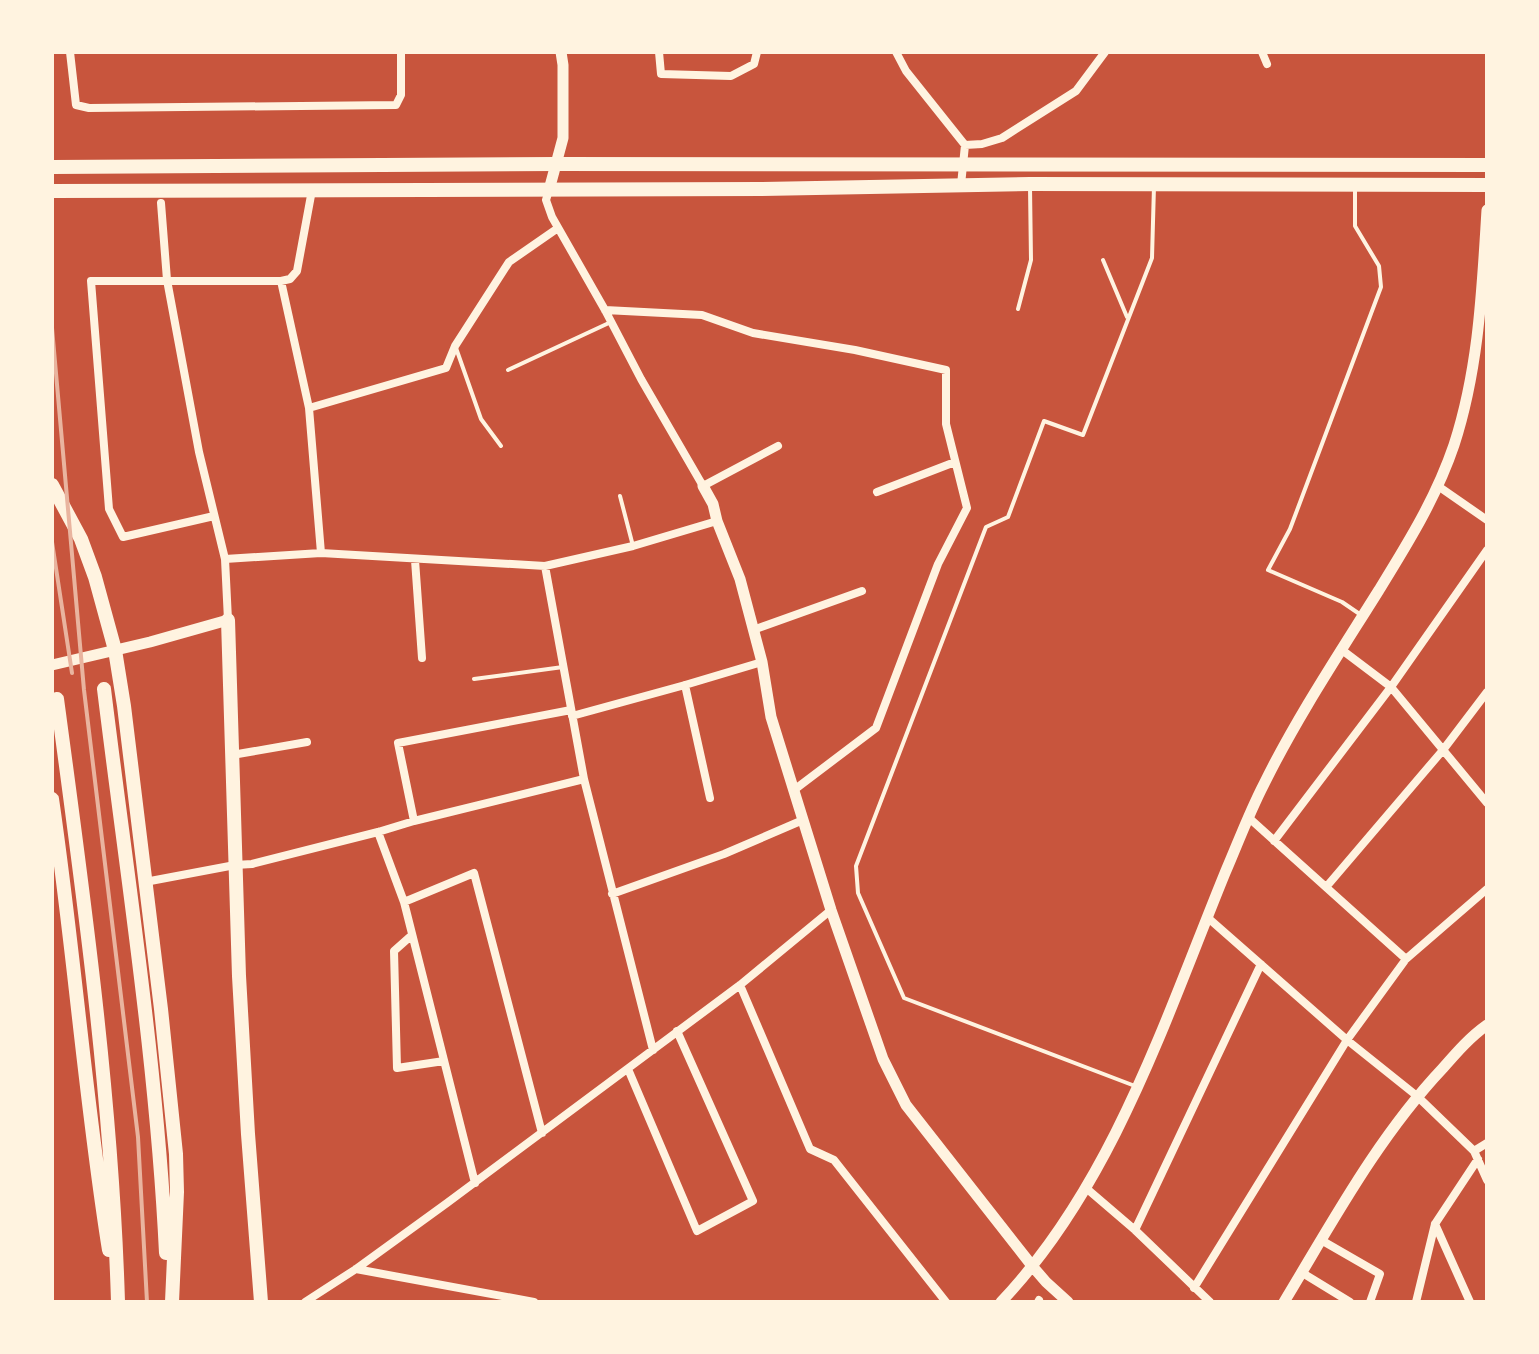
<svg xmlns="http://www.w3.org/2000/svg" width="1539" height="1354" viewBox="0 0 1539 1354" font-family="'Nunito Sans',sans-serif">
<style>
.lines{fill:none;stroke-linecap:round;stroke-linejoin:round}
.service{stroke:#fff3e0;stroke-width:4}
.minor{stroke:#fff3e0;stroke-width:8}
.tertiary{stroke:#fff3e0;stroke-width:11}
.primary{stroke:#fff3e0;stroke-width:14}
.trunk{stroke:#fff3e0;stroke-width:14}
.rail{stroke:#e9b49f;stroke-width:4}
</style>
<rect width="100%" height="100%" fill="#c8553d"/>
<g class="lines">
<path class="service" d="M1355,187V226L1379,266L1381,287L1290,529L1268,570L1342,602L1361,615
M1103,260L1127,317
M1018,309L1031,260L1030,187
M456,348L481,419L501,446
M508,370L611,322
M620,496L633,546
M474,679L563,667
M1135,1086L904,998L858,893L856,866L986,527L1008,517L1044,421L1083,435L1152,258L1154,186"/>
<path class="minor" d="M70,52L76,105L89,108L396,105L401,95V52
M659,52L661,74L731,76L754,64L757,52
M896,52L906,71L965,145L961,185
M1262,52L1267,64
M965,145L982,144L1002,138L1076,91L1105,52
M549,190L546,200L552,217L605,310L641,379L703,486L778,446
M161,203L167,280L199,452L225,559L228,620
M281,281L309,408L321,553
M605,310L702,315L753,333L855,350L946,370V424L967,508L938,564L876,728L794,790
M309,408L446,368L455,346L509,262L558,228
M1438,486L1487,520
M877,492L955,462
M214,516L123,537L109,509L91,281H281L290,279L297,271L312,190
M225,559L321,553L545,566L633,546L717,521
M415,560L422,658
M545,566L584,779L653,1050
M753,630L862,591
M1342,650L1391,687L1487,803
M685,685L710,798
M572,716L685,685L762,662
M232,755L307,742
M1248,817L1406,959
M414,821L398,743L571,710
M378,832L404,902L475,1183
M1274,841L1391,687L1487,550
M145,882L235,865L252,864L378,832L414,821L584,779
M1327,886L1443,750L1487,692
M612,894L724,854L803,820
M404,902L474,873L542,1133
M1207,917L1347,1040L1417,1096L1474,1151L1487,1180
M412,935L394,951L397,1068L444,1061
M740,985L810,1149L834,1160L946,1302
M628,1069L697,1231L753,1201L677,1031
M1474,1151L1487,1143
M1086,1188L1135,1230L1210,1302
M1435,1224L1470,1302
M1135,1230L1261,964
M1321,1240L1380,1274L1370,1302
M356,1269L534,1302
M1301,1272L1350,1302
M1194,1288L1347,1040L1406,959L1487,889
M305,1302L356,1269L447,1203L740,985L831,910
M1038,1302L1039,1300
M1416,1302L1435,1224L1478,1159"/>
<path class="tertiary" d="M549,190L563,138V65L561,52
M703,486L713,504L717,521L740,579L762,662L771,717L831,910L883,1059L906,1105L1033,1267L1046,1282L1068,1302
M52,665L150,642L228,620
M1001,1302C1112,1185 1165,1020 1225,873C1238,843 1249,813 1264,784C1297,717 1339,654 1379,590C1408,543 1436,498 1454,445C1479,368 1482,290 1487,210
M1284,1302C1333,1221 1378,1137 1443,1068C1457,1052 1470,1037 1487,1025"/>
<path class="primary" d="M52,485L81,539L95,577L115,650L124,706L161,1009L176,1154L177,1192L172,1302
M228,620L239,976L248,1134L261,1302
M104,689C127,877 157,1065 166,1253
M57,699C84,899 112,1100 118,1302
M52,799C74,949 85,1100 109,1250"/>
<path class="trunk" d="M52,167L557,164L1487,165
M52,191L762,189L1030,184L1487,185"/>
<path class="rail" d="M52,328L84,690L138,1137L147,1302
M52,542L72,673"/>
</g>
<rect width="1539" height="1354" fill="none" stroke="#fff3e0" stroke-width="108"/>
</svg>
